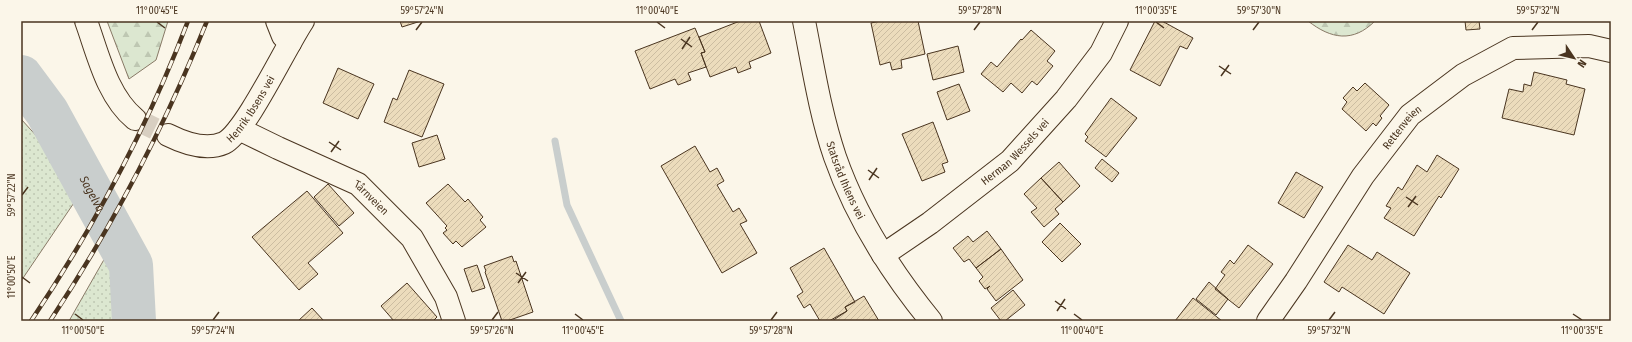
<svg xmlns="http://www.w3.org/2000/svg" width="1632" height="342" viewBox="0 0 1632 342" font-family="'Fira Sans Condensed',sans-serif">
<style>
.forest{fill:url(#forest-firs);stroke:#887966}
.park{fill:url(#park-dots);stroke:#887966}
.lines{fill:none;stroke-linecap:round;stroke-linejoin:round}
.stream{stroke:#c9cecd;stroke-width:7}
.river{stroke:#c9cecd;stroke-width:44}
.building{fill:url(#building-hatch);stroke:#4a3520}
.minor-tunnel{stroke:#d8cfc1;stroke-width:22;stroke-dasharray:22 11;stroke-linecap:butt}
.minor-casing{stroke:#4a3520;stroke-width:24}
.minor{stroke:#fbf6e9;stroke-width:22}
.rail-casing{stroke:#4a3520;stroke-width:4.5}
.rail{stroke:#fbf6e9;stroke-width:3;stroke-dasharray:9;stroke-linecap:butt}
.ticks{fill:none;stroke:#4a3520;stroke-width:1.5}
.labels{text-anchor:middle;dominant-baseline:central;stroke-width:3;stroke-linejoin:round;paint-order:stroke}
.street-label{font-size:11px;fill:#4a3520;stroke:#fbf6e9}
.water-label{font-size:12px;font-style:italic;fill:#4a3520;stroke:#fbf6e9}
.neatline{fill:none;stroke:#4a3520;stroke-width:1.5}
.ticks-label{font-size:10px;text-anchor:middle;fill:#4a3520}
</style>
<defs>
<pattern id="forest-firs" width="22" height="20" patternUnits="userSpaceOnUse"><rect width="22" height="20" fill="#dce7d0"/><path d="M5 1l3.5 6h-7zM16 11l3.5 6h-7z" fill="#bec7b2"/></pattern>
<pattern id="park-dots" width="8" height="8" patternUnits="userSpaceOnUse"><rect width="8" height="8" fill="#dce7d0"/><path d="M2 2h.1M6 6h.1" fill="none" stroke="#bec7b2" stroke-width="1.8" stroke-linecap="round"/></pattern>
<pattern id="building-hatch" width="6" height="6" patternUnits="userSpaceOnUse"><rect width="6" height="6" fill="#ecdcbc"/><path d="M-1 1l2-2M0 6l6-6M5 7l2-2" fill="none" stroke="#ccbda1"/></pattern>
</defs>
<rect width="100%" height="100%" fill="#fbf6e9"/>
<path class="forest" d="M107,21H168L156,60L129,79Z
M1308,21H1375C1353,43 1331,39 1308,21Z"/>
<path class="park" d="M21,119L84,188L21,281Z
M114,242L117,321H69Z"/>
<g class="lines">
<path class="stream" d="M555,141L567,205L621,321"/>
<path class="river" id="s1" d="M21,77L47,112L131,265L134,321"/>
</g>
<path class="building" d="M400,21H421L402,27Z
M740,21H759L771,53L749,62L751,68L738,73L736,67L710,77L701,53L705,52L699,37Z
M880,21H918L925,54L901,60L902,68L892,70L890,62L880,65L871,23Z
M1155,21H1162L1193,38L1187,49L1180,46L1160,86L1130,70Z
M1465,21H1479L1480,29L1466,30Z
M695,28L705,52L701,53L706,67L688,73L691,80L678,85L675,79L650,89L635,51Z
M1031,30L1055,51L1047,61L1053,66L1037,85L1032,81L1022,93L1011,83L1003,92L981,74L991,62L997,67L1021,39L1022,40Z
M958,46L964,72L933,80L927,54Z
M338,68L374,84L358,119L323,103Z
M409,70L444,84L422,137L384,122L393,98L397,100Z
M1534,72L1567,80L1566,84L1585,89L1574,135L1502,118L1509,89L1523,92L1524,84L1531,86Z
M1365,83L1389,105L1380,116L1382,118L1376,126L1373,123L1366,131L1342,109L1347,102L1343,98L1353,87L1357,91Z
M959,84L970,111L947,120L937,92Z
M1111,98L1137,118L1106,157L1085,141L1088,137L1085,134Z
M933,122L948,162L942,164L945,172L922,181L902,134Z
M437,135L445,159L419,167L412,143Z
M695,146L710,172L717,168L724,181L717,185L733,212L739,208L747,221L740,224L757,253L722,273L661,166Z
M1437,155L1459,169L1441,198L1439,196L1414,236L1384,218L1391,208L1386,206L1398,187L1402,190L1417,165L1427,172Z
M1102,159L1119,173L1112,182L1095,168Z
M1059,162L1080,186L1063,202L1041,178Z
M1296,172L1323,187L1304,218L1278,203Z
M1041,178L1063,202L1055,209L1059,214L1044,227L1031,212L1037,208L1024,194Z
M328,184L354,213L339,226L314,197Z
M448,184L465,202L468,199L483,217L480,220L486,227L462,247L456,241L453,244L443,233L447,230L445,228L447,226L426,203Z
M307,191L343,233L308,263L318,274L299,290L252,237Z
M1060,223L1081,244L1062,262L1042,242Z
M987,231L1001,249L976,268L969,259L964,262L953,248L968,236L973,242Z
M1248,245L1273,264L1239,308L1215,289L1225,275L1221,272L1230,260L1234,264Z
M1348,245L1372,260L1377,252L1410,273L1384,314L1342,287L1339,292L1324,282Z
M824,248L855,302L845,307L847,311L829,321H820L810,304L804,308L797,296L803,292L790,268Z
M1001,249L1023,280L996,301L987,289L990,286L985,289L979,281L983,277L976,268Z
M512,256L514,262L516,261L533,312L507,321H502L485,272L486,271L484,266Z
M477,265L485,288L472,292L464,269Z
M1209,282L1228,299L1216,315L1196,299Z
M407,283L437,317L433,321H394L381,306Z
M1013,290L1025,305L1005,321H1001L991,308Z
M864,296L879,321H832L847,311L845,307Z
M1193,298L1222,321H1175Z
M312,308L324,321H298Z"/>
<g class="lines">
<path class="minor-tunnel" d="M135,119L168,135"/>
<g class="minor-casing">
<g id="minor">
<path d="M86,21C98,54 107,96 135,119"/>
<path d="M277,21L283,36L290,43"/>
<path id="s2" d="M804,21C813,66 820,113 835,157C856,217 891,272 931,321"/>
<path id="s3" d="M239,129L278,148L358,184L412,238L446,297L454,321"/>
<path id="s4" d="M168,135C184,143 206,151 224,143C246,132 286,46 303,21"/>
<path id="s5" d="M883,255L930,223L1010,161L1066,99L1101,53L1117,21"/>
<path id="s6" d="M1268,321L1296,281L1363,176L1410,115L1463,75L1513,48L1589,46L1611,51"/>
</g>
</g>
<use href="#minor" class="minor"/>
<g class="rail-casing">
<path id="rail" d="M31,321C94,227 148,126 188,21
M50,321C112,227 165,126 207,21"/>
</g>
<use href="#rail" class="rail"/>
</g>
<path class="ticks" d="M157,22L165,28M657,22L665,28M1156,22L1164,28M416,30L422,22M974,30L980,22M1253,30L1259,22M1532,30L1538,22M681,39L692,47M682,49L690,37M1219,66L1231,74M1221,76L1229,65M329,142L341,150M331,152L339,141M868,170L879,178M869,180L877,168M22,195L28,187M1406,197L1418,205M1408,207L1416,196M516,273L528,281M22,277L30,283M518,283L526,272M1055,301L1066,309M1057,311L1065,299M75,314L83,320M575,314L583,320M1074,314L1082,320M1573,314L1582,320M213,320L219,312M492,320L498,312M771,320L777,312M1329,320L1335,312"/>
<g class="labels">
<g class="street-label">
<text stroke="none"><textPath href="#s4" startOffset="102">Henrik Ibsens vei</textPath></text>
<text stroke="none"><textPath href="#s6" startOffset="236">Rettenveien</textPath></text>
<text stroke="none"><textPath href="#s5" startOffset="168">Herman Wessels vei</textPath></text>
<text stroke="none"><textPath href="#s2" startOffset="165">Statsråd Ihlens vei</textPath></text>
<text stroke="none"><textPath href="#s3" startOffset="150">Tårnveien</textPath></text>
</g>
<g class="water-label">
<text stroke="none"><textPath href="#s1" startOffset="137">Sagelva</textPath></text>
</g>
</g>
<rect width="1632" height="342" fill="none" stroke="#fbf6e9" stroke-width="44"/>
<g transform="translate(1574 58) rotate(125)" stroke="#fbf6e9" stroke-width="3" paint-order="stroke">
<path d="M0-3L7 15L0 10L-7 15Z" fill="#4a3520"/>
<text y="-6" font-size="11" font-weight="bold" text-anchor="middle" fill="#4a3520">N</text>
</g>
<rect x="22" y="22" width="1588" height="298" class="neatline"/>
<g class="ticks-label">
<text x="157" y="14">11°00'45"E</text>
<text x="422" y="14">59°57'24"N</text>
<text x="657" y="14">11°00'40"E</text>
<text x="980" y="14">59°57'28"N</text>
<text x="1156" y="14">11°00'35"E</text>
<text x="1259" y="14">59°57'30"N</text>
<text x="1538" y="14">59°57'32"N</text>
<text transform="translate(11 195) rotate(-90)" y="4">59°57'22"N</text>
<text transform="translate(11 277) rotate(-90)" y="4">11°00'50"E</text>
<text x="83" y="334">11°00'50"E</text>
<text x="213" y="334">59°57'24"N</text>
<text x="492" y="334">59°57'26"N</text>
<text x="583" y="334">11°00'45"E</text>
<text x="771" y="334">59°57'28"N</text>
<text x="1082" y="334">11°00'40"E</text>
<text x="1329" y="334">59°57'32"N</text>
<text x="1582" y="334">11°00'35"E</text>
</g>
</svg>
